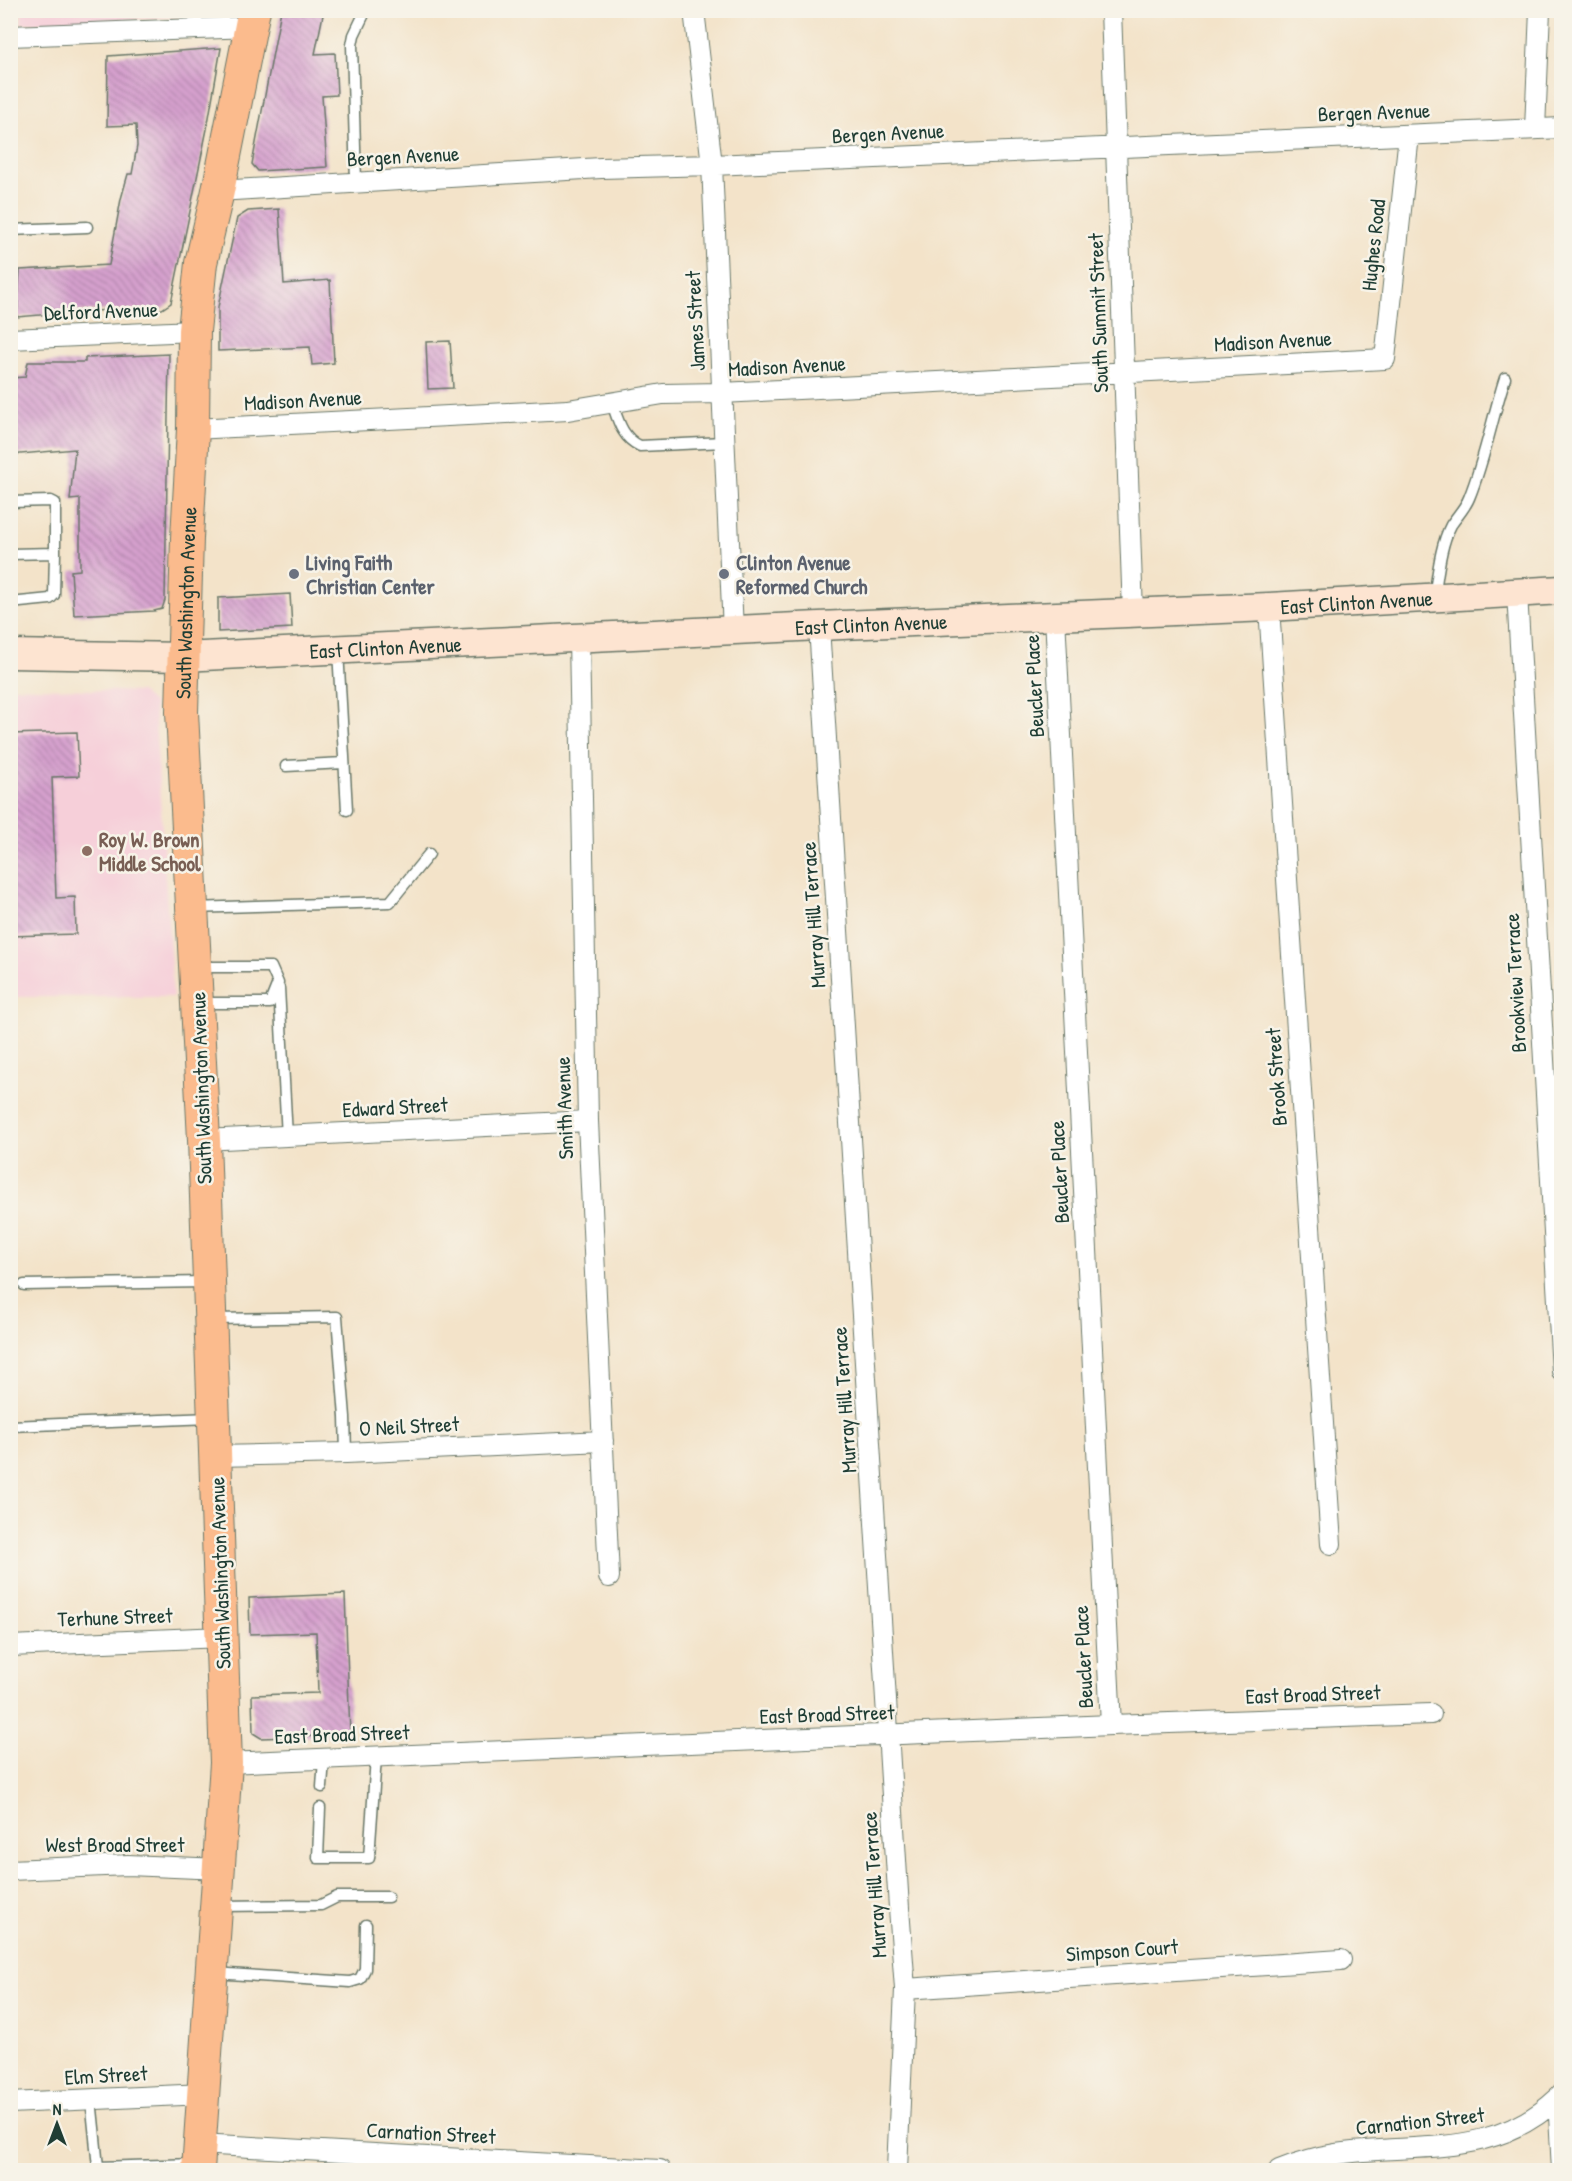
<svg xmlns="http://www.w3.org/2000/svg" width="1572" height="2181" viewBox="0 0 1572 2181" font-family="'Patrick Hand',sans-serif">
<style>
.built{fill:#f6cfd9}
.building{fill:url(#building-back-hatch)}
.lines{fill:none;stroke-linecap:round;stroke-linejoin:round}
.lane-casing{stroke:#697768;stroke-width:13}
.street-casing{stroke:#697768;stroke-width:22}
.secondary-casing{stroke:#697768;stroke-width:31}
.primary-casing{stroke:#697768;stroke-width:34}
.lane{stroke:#fff;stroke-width:10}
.street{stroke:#fff;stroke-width:20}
.secondary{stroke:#fde4d1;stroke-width:28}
.primary{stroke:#fbbb8d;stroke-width:32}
.worship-dot{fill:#6b7280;stroke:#f7f3e8;stroke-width:2}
.education-dot{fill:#8d6e63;stroke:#f7f3e8;stroke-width:2}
.labels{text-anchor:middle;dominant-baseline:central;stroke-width:5;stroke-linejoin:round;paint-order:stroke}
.street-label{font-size:21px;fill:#1f3d34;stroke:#f7f3e8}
.worship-label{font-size:21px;font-weight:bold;fill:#5b616d;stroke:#f7f3e8;text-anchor:start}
.education-label{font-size:21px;font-weight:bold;fill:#785e54;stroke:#f7f3e8;text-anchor:start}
</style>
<defs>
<pattern id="building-back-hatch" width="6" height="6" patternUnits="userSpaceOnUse" patternTransform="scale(1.5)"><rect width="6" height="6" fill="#d6a0ce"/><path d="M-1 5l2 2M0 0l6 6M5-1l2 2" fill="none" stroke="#ad84a8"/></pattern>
</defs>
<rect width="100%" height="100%" fill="#f7f3e8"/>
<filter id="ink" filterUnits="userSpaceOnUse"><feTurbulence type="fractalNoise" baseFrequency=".0167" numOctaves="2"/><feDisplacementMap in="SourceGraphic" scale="12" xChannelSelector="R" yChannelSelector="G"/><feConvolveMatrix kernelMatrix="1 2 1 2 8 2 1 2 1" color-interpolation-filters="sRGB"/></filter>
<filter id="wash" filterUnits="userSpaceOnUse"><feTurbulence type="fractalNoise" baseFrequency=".008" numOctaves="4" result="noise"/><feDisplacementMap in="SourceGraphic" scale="24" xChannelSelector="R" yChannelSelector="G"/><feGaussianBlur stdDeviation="1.35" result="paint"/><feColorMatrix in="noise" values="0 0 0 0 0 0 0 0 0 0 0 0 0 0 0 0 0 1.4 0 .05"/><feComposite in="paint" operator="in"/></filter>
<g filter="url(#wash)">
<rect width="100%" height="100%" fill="#f3e3c9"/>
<path class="built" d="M1129,10H1217V11L1129,15Z
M22,11H241L240,14L21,24Z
M11,687L141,692L154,704L173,997H11Z"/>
<g id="blocks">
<path class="building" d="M281,10H324L315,54L335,53L337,95L322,96L327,167L258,171L252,164Z
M221,48L207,129L171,303L162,309L87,311L17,317L20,270L109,265L121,199L128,174H132L137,146L136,125L107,126L108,56Z
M279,209L284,284L330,280L334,363L312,365L310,347L218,351V307L237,218L248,211Z
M450,341L453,388L428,389L426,342Z
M169,354L165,600L162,609L154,611L74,615L71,571L80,570V499L70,500L75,449L10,455V378L25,377L28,362H85V358Z
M290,594L292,628L218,632V598Z
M77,732L79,776L52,777L56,898L75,897L76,934L10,936V734Z
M345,1594L350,1735L261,1738L253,1733L252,1695L318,1693L316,1632L250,1634L249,1598Z"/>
</g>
</g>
<g filter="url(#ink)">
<use href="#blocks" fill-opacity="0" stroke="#697768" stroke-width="1.5"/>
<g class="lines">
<g class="lane-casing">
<path id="lane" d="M356,182L352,45L354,35L366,10
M10,230L87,227
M612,403C618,420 622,438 640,446L724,442
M10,502L51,501L55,503V553
M10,554L55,553L54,595L50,599L10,603
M1434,597C1438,574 1440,546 1451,525C1457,516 1465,508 1469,498C1485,459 1492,418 1505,378
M338,650L347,810
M286,766L344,763
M193,908L390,902L429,854
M196,967H271L278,983L270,1003H199
M279,988L287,1137
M24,1285L205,1282
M212,1319L337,1317L345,1417L346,1453
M10,1426L211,1418
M322,1787L324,1759
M320,1808L318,1858H369L376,1757
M220,1906L321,1905L337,1897H388
M214,1973L350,1982L360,1979L365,1969L366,1925
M91,2099L98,2167L195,2164"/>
</g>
<g class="street-casing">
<path id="street" d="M694,10L712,165L733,631
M1111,10L1133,613
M10,36L251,27
M1535,129L1540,10
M218,191L601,168L712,165L1562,128
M10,339L194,331
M193,429L568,410L663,394L722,393L1385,359L1409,135
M1517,593L1562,1371
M1269,607L1331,1544
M1055,616L1111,1725
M819,626L899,1908L905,1989L897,2170
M579,638L588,1121L609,1577
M204,1140L588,1121
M217,1456L346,1453L603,1441
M10,1646L222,1637
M226,1763L1111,1725L1431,1714
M10,1870L128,1865L220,1869
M905,1989L1341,1960
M1562,2094L1558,2098L1562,2170
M10,2103L204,2094
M199,2144L660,2170
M1279,2170C1297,2163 1316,2157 1336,2154C1418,2142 1492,2160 1558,2098"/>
</g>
<g class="secondary-casing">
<g id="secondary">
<path id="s1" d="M10,654L183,657L819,626L1269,607L1562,590"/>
</g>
</g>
<g class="primary-casing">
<g id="primary">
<path id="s2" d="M198,2170L226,1763L204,1140L182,712L187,538L193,429L194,331L201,263L218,191L254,10"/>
</g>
</g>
<use href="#lane" class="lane"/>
<use href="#street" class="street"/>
<use href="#secondary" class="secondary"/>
<use href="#primary" class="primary"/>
</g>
</g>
<g class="worship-dot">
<circle cx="294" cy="574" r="6"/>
<circle cx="724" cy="574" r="6"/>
</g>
<circle class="education-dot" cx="87" cy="851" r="6"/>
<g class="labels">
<g class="street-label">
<text transform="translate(1374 112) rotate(-2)">Bergen Avenue</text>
<text transform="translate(888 133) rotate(-3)">Bergen Avenue</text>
<text transform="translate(403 156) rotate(-3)">Bergen Avenue</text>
<text transform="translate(1373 245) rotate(-84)">Hughes Road</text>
<text transform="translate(101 311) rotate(-2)">Delford Avenue</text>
<text transform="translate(1098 313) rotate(-92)">South Summit Street</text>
<text transform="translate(695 321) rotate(-93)">James Street</text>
<text transform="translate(1273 341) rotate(-3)">Madison Avenue</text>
<text transform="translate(787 366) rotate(-3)">Madison Avenue</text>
<text transform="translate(303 400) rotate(-3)">Madison Avenue</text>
<text stroke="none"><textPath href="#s2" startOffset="1569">South Washington Avenue</textPath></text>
<text stroke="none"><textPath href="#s1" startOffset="1348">East Clinton Avenue</textPath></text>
<text stroke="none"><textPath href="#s1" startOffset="862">East Clinton Avenue</textPath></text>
<text stroke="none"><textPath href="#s1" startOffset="376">East Clinton Avenue</textPath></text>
<text transform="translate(1034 686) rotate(-93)">Beucler Place</text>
<text transform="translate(813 915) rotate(-94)">Murray Hill Terrace</text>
<text transform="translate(1515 983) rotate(-93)">Brookview Terrace</text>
<text transform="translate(1276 1077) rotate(-94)">Brook Street</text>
<text transform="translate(201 1088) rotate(-92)">South Washington Avenue</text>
<text transform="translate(395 1107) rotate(-3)">Edward Street</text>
<text transform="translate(564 1108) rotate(-92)">Smith Avenue</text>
<text transform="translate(1059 1172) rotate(-93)">Beucler Place</text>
<text transform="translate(844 1400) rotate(-94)">Murray Hill Terrace</text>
<text transform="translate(409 1426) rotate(-3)">O Neil Street</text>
<text transform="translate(220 1573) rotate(-92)">South Washington Avenue</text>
<text transform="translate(115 1617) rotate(-2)">Terhune Street</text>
<text transform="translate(1083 1657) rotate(-93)">Beucler Place</text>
<text transform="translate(1313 1694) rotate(-2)">East Broad Street</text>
<text transform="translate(827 1714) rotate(-2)">East Broad Street</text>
<text transform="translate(342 1734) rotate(-2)">East Broad Street</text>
<text x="115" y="1844">West Broad Street</text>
<text transform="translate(874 1885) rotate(-94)">Murray Hill Terrace</text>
<text transform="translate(1122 1950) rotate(-4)">Simpson Court</text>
<text transform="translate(106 2075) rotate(-3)">Elm Street</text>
<text transform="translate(1420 2121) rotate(-6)">Carnation Street</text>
<text transform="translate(431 2133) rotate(3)">Carnation Street</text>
</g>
<g class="worship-label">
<text x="306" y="562">Living Faith<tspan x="306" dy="24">Christian Center</tspan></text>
<text x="736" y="562">Clinton Avenue<tspan x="736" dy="24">Reformed Church</tspan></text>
</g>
<g class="education-label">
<text x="99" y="839">Roy W. Brown<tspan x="99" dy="24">Middle School</tspan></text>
</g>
</g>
<rect width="1572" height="2181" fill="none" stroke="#f7f3e8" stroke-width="36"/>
<g transform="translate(57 2124)" stroke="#f7f3e8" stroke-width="4.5" paint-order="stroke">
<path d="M0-4.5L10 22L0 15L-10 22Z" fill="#1f3d34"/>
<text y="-9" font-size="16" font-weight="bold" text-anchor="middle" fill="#1f3d34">N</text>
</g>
</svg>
